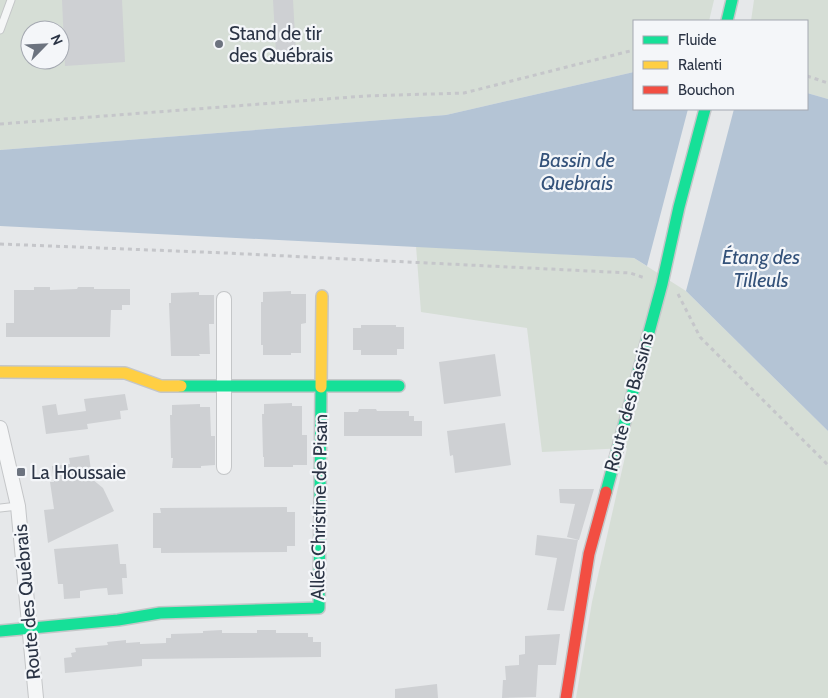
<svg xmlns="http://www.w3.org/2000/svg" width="828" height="698" viewBox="0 0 828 698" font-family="Cabin,sans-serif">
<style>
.green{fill:#d6ded6;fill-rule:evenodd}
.water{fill:#b4c4d5}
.building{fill:#ced0d3}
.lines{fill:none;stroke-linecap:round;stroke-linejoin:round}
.lane-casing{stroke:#c4c6c8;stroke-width:9}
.street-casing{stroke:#c4c6c8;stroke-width:16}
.fast-casing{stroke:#c4c6c8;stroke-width:14}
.slow-casing{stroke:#c4c6c8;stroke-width:14}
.jam-casing{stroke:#c4c6c8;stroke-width:14}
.path{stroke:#c5c6ca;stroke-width:3;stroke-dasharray:4 4;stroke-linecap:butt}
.lane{stroke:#f5f6f7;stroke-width:7}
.street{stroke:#f5f6f7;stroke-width:14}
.fast{stroke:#16e098;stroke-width:11}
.slow{stroke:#ffcf43;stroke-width:11}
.jam{stroke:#f24e42;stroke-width:11}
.poi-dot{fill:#6c737f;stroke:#f4f6f9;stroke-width:2}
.labels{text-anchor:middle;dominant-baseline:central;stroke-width:4.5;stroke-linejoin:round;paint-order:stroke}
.poi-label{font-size:19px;fill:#2b3445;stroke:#f4f6f9;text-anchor:start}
.street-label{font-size:19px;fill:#2b3445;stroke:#f4f6f9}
.water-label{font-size:20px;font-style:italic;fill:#34527a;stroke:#f4f6f9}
</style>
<rect width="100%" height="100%" fill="#e6e8ea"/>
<path class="green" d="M0,0H714L709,21H634V72L446,115L0,150ZM30,30H60V60H30Z
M754,0H828V99L807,93V21H751Z
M416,246L634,258L686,291L828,431V698H576L592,602L627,448L542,452L527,328L421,312Z"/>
<path class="water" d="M634,72V109H688L647,266L634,258L0,226V150L446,115Z
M807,93L828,99V431L686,291L734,109H807Z"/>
<path class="building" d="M62,0H122L125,62L65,66Z
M273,0H293L296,52L276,53Z
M34,287H50V290L77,289L78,287H94V289H130V305H122V310H111L110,337H6V323H14V290H34Z
M291,291V294H306V323L301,324V353H291V355H263V345H261V302H263V292Z
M199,292V295H214V324H209L210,354H199L200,356H171L169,303H171V293Z
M361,325H396V327H404V349H397V355H361V350H353V328H361Z
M495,354L501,396L444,404L439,362Z
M125,394L128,410L120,411L121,419L87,424L88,429L46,434L42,406L56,404L58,415L86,411L84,399Z
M292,403V406H302V435H307V465H293V467H264V457H263L262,414H264V404Z
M200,404V407H210L211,436H215V465L201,466V468H172L173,458H171L170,415H172V405Z
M359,409H376L377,411H409V416H414V421H422V436H344V412H358Z
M505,423L511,465L455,473L453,455L450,456L447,431Z
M89,455L92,479L103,488L114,511L48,543L44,510L54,509L50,482H54L52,466L70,464L69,458Z
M559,489H594L579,540L567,537L575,504L560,503Z
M287,507V512H295V546H287V552L161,553V548H153V513H161L160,508Z
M537,535L578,540L564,611L547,610L557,558L535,555Z
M118,544L120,564H126L127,578H122L123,594L108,595L107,588L94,589L80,591V598L64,599L63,584H58L54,549Z
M222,630V633H257V630H276V633H308V637H313V642H321V657L142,659V666L65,673L64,658L72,657L71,653L76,652L75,648L108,645L107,642L126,640V643L140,642V644L166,643V638H171V634L203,633V631Z
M560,634L556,665H538L536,697L502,698L503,680H506L505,666L519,665V655L525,654V636Z
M437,684L438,698H395V689Z"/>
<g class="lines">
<g class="lane-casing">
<path id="lane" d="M0,30L11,0
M0,508L18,506"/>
</g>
<g class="street-casing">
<path id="street" d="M224,299V467
M0,428L18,506L36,698"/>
</g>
<g class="fast-casing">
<path id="fast" d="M727,21L732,0
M181,386H399
M606,492L662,284L679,207L705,109
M0,631L118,620L160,613L319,608L321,387"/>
</g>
<g class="slow-casing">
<path id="slow" d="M0,372L125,373L161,386H181
M321,387L322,296"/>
</g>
<g class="jam-casing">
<path id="jam" d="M566,698L589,554L606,492"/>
</g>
<path class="path" d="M807,76L828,83
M0,124L365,96L464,93L634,50
M0,244L226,253L630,273L645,278
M678,294L700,337L828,465"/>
<use href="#lane" class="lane"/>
<use href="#street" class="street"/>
<use href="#fast" class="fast"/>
<use href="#slow" class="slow"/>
<use href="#jam" class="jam"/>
</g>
<g class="poi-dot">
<circle cx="219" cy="44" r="5"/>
<rect x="16" y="467" width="10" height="10" rx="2.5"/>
</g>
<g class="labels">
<g class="poi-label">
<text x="229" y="33">Stand de tir<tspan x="229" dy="22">des Québrais</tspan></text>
<text x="31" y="472">La Houssaie</text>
</g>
<g class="street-label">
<text transform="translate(629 402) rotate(-75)">Route des Bassins</text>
<text transform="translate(319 507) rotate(-89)">Allée Christine de Pisan</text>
<text transform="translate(27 602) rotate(-95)">Route des Québrais</text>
</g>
<g class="water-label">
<text x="577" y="160">Bassin de<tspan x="577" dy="23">Quebrais</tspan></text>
<text x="761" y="257">Étang des<tspan x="761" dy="23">Tilleuls</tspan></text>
</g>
</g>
<rect x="633" y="20" width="175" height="90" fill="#f4f6f9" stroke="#a4a8b1"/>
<rect x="643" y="36" width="25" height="8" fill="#16e098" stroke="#a4a8b1"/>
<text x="678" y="45" font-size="15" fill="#2b3445">Fluide</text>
<rect x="643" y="61" width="25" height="8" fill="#ffcf43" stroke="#a4a8b1"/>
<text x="678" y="70" font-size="15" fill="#2b3445">Ralenti</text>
<rect x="643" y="86" width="25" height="8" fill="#f24e42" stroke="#a4a8b1"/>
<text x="678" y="95" font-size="15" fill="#2b3445">Bouchon</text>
<g transform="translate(45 45) rotate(66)"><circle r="24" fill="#f4f6f9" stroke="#a4a8b1"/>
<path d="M0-4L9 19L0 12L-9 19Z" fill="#6c737f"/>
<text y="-8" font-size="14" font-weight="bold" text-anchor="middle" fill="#2b3445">N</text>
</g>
</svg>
